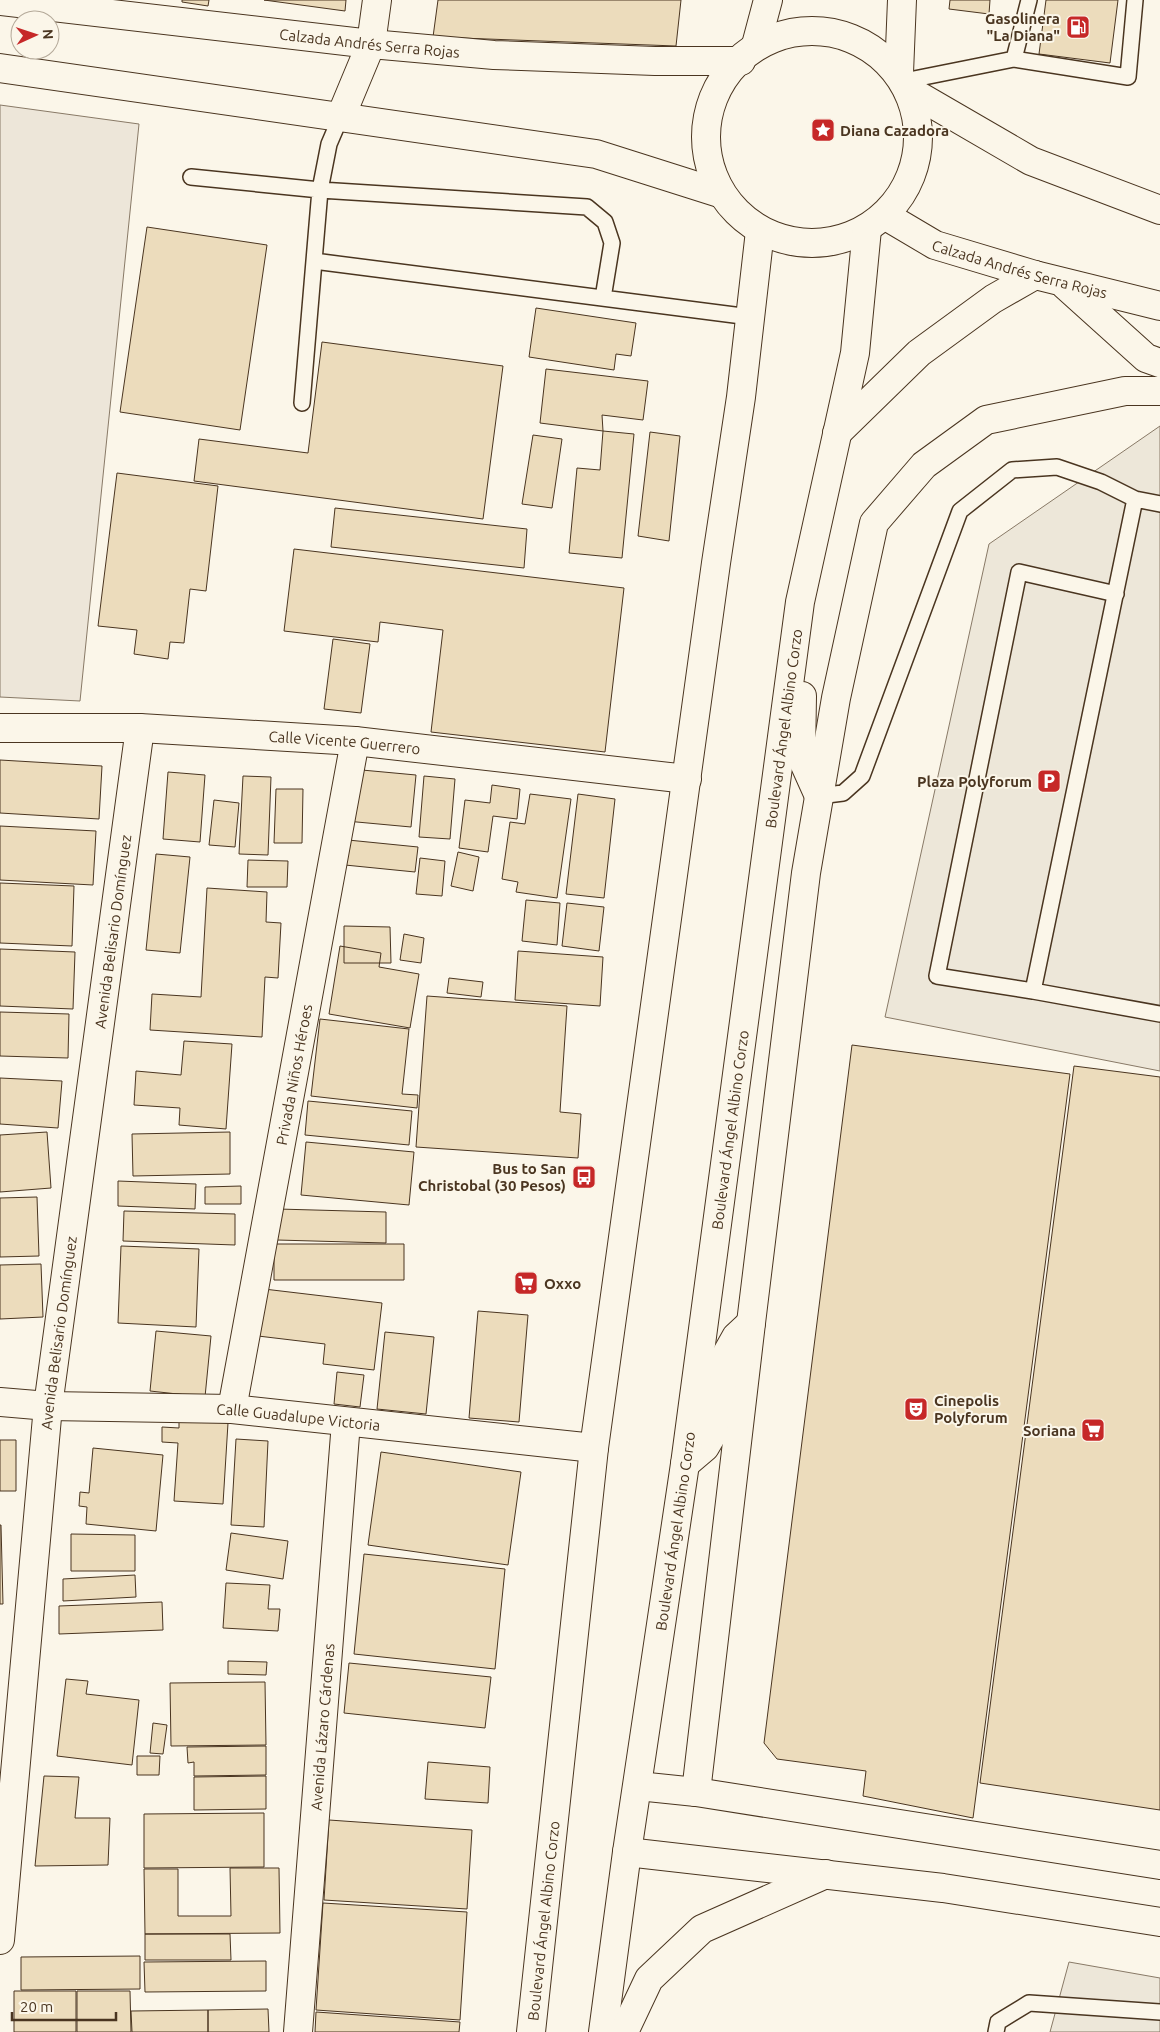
<svg xmlns="http://www.w3.org/2000/svg" width="1160" height="2032" viewBox="0 0 1160 2032" font-family="Ubuntu,sans-serif">
<style>
.green{fill:#ede6d9;stroke:#887966}
.parking{fill:#ede7d9;stroke:#887966}
.building{fill:#ecdcbc;stroke:#4a3520}
.lines{fill:none;stroke-linecap:round;stroke-linejoin:round}
.service-casing{stroke:#4a3520;stroke-width:18}
.minor-casing{stroke:#4a3520;stroke-width:30}
.secondary-casing{stroke:#4a3520;stroke-width:30}
.primary-casing{stroke:#4a3520;stroke-width:30}
.service{stroke:#fbf6e9;stroke-width:15}
.minor{stroke:#fbf6e9;stroke-width:28}
.secondary{stroke:#fbf6e9;stroke-width:28}
.primary{stroke:#fbf6e9;stroke-width:28}
.labels{text-anchor:middle;dominant-baseline:central;stroke-width:4;stroke-linejoin:round;paint-order:stroke}
.poi-label{font-size:15px;font-weight:bold;fill:#4a3520;stroke:#fbf6e9;text-anchor:end}
.street-label{font-size:15px;fill:#4a3520;stroke:#fbf6e9}
</style>
<rect width="100%" height="100%" fill="#fbf6e9"/>
<path class="green" d="M0,105L139,124L80,701L0,697Z"/>
<path class="parking" d="M1160,426V1071L885,1017L989,544Z
M1069,1962L1160,1978V2032H1050Z"/>
<path class="building" d="M182,0H209L208,6L182,2Z
M264,0H346L345,11Z
M438,0H681L676,46L433,37Z
M950,0H990L989,14L949,9Z
M1046,0H1118L1110,63L1039,54Z
M147,227L267,245L240,430L120,412Z
M536,308L636,323L631,356L616,354L614,370L529,357Z
M322,342L503,366L483,519L194,481L199,439L308,453Z
M546,369L648,381L643,420L602,415L603,431L540,423Z
M603,431L634,434L622,558L569,553L577,468L600,470Z
M650,432L680,436L669,541L638,536Z
M533,435L562,439L552,508L522,504Z
M117,473L218,486L206,591L190,589L184,643L170,642L168,659L134,654L137,630L98,626Z
M335,508L527,529L524,568L331,547Z
M294,549L624,588L605,752L431,732L443,630L380,622L378,642L284,631Z
M333,639L370,644L361,713L324,709Z
M0,760L102,766L99,819L0,813Z
M351,769L416,775L411,827L346,821Z
M168,772L205,775L200,842L163,839Z
M243,776L271,777L268,855L239,854Z
M424,776L455,779L450,839L419,837Z
M492,785L520,789L517,819L493,816L488,852L459,848L465,800L490,803Z
M276,789H303L302,843H274Z
M530,794L571,799L557,898L516,892L518,882L502,879L510,822L525,824Z
M578,794L615,799L604,898L566,894Z
M214,800L239,803L235,847L209,845Z
M0,826L96,831L93,885L0,880Z
M348,840L418,847L415,872L345,865Z
M458,852L479,857L473,891L451,886Z
M156,854L190,857L180,953L146,950Z
M420,858L445,861L442,896L416,894Z
M248,860L288,861L287,887H247Z
M0,883L74,886L72,946L0,943Z
M207,888L267,892L266,922L281,923L278,978L265,977L262,1037L150,1030L152,994L201,997Z
M526,900L560,903L557,945L522,941Z
M567,903L604,907L599,951L562,946Z
M344,926L390,927L391,963H344Z
M404,934L424,938L421,963L400,960Z
M340,946L381,953L379,967L419,974L410,1028L329,1014Z
M0,949L75,952L73,1009L0,1006Z
M518,951L603,957L600,1006L515,1000Z
M449,978L483,982L481,997L447,993Z
M427,996L567,1006L560,1112L581,1114L578,1158L416,1147Z
M0,1012L69,1014L68,1058L0,1056Z
M320,1019L409,1029L402,1094L418,1095L417,1108L311,1096Z
M184,1041L232,1044L226,1129L179,1125L180,1108L134,1105L136,1071L181,1075Z
M852,1045L1070,1074L973,1818L863,1796L866,1771L777,1759L764,1743Z
M1074,1066L1160,1077V1810L980,1783Z
M0,1078L62,1081L58,1128L0,1124Z
M308,1101L412,1111L409,1145L305,1135Z
M47,1132L51,1188L0,1192V1135Z
M230,1132V1174L133,1176L132,1134Z
M306,1142L414,1152L409,1205L301,1195Z
M118,1181L196,1184L195,1209L118,1206Z
M241,1186V1204H205V1187Z
M37,1197L39,1256L0,1257V1198Z
M278,1209L386,1212V1243L277,1240Z
M124,1211L235,1214V1245L123,1241Z
M274,1244H404V1280H274Z
M121,1246L199,1249L196,1327L118,1323Z
M41,1264L43,1317L0,1319V1265Z
M264,1289L382,1303L374,1370L323,1364L325,1344L258,1336Z
M478,1311L528,1315L519,1422L469,1418Z
M156,1331L211,1336L205,1397L150,1391Z
M385,1332L434,1337L426,1414L377,1409Z
M337,1372L364,1375L360,1407L334,1404Z
M179,1420L228,1423L223,1504L174,1501L178,1443L162,1442V1427L179,1428Z
M236,1439L268,1441L264,1527L231,1525Z
M0,1440H16V1491H0Z
M93,1448L163,1455L156,1531L86,1524L87,1507L79,1506L80,1492L89,1493Z
M381,1452L521,1472L508,1565L368,1545Z
M0,1525H1L3,1604H0Z
M231,1533L288,1541L283,1579L226,1570Z
M71,1534L135,1535V1571H71Z
M364,1554L505,1569L495,1669L354,1654Z
M135,1575L136,1597L63,1601V1579Z
M226,1583L270,1585L268,1609H280L278,1631L223,1628Z
M162,1602L163,1630L59,1634V1606Z
M228,1661L267,1662L266,1675L228,1674Z
M349,1663L491,1677L485,1728L344,1713Z
M66,1679L88,1681L86,1694L139,1700L132,1765L57,1756Z
M265,1682L266,1745L171,1746L170,1683Z
M153,1723L167,1725L163,1754L150,1753Z
M266,1746V1775L194,1776V1762L188,1763L187,1747Z
M137,1756H160L159,1775H137Z
M428,1762L490,1767L488,1803L425,1799Z
M44,1776L79,1777L75,1818H110L108,1865L35,1866Z
M266,1776V1809L194,1810V1777Z
M264,1813V1867L144,1868V1814Z
M329,1820L472,1830L467,1909L324,1900Z
M230,1868H279L280,1933L145,1934L144,1869H178V1916H231Z
M323,1903L467,1912L460,2020L316,2010Z
M145,1934H230L231,1960H145Z
M140,1956V1989L21,1990V1957Z
M266,1961V1991L145,1992L144,1962Z
M14,1991H76V2032H14Z
M77,1991H130L131,2032H77Z
M268,2009L269,2032H208V2010Z
M208,2010V2032H132L131,2011Z
M316,2012L460,2022L459,2032H315Z"/>
<g class="lines">
<g class="service-casing">
<path id="service" d="M1014,59L1128,77L1135,0
M904,81L1014,59L1029,0
M191,177L320,190L587,207L605,222L612,243L603,298
M314,261L750,317
M302,403L320,190L329,144L341,116
M1116,594L1019,572L937,976L1033,991L1160,1014
M819,796L843,793L862,776L960,511L1012,470L1057,467L1101,482L1135,499L1160,504
M1033,991L1135,499
M996,2032L998,2022L1029,2003L1160,2012"/>
</g>
<g class="minor-casing">
<g id="minor">
<path d="M341,116L371,44L377,0"/>
<path id="s1" d="M0,728H140L355,741L687,779"/>
<path id="s2" d="M0,1402L48,1406L232,1409L594,1448"/>
<path id="s3" d="M232,1409L355,741"/>
<path d="M638,1786L696,1792L1160,1865"/>
<path d="M696,1792L751,1323L806,873L836,698L874,523L924,465L986,420L1125,391H1160"/>
<path d="M627,1852L943,1888L1160,1922"/>
<path id="s4" d="M0,1940L48,1406L140,728"/>
<path id="s5" d="M298,2032L346,1422"/>
</g>
</g>
<g class="secondary-casing">
<g id="secondary">
<path id="s6" d="M0,1L371,44L494,55L655,61H741"/>
<path d="M0,68L596,154L719,193"/>
<path d="M907,89L1031,161L1160,210"/>
<path id="s7" d="M886,216L935,245L1035,275L1160,306"/>
<path d="M1065,285L1146,358L1160,363"/>
</g>
</g>
<g class="primary-casing">
<g id="primary">
<circle cx="812" cy="137" r="106"/>
<path d="M756,45L768,0"/>
<path d="M899,73L902,0"/>
<path d="M837,433L919,353L993,299L1035,275"/>
<path d="M802,696L801,756L819,796"/>
<path d="M685,1464L705,1447L712,1435L727,1353L736,1337L751,1323"/>
<path id="s8" d="M531,2032L594,1448L716,563L741,397L760,231"/>
<path id="s9" d="M603,2032L627,1852L685,1464L800,602L855,353L867,229"/>
<path d="M624,2032L649,1979L702,1929L826,1874"/>
</g>
</g>
<use href="#service" class="service"/>
<use href="#minor" class="minor"/>
<use href="#secondary" class="secondary"/>
<use href="#primary" class="primary"/>
</g>
<defs>
<g id="fuel-square" transform="scale(1.25)"><rect x="-9" y="-9" width="18" height="18" rx="4" fill="#c62828" stroke="#fbf6e9"/><path d="M-5.5-6h7V0h2V4h1.3V-2.5L3-4.5l.8-.8L6-3V5H2.5V1h-1V6h-7ZM-4.2-4.7v3.2H.2V-4.7Z" fill="#fff"/></g>
<g id="sight-square" transform="scale(1.25)"><rect x="-9" y="-9" width="18" height="18" rx="4" fill="#c62828" stroke="#fbf6e9"/><path d="M0-6L1.8-2.2L6-1.7L2.9 1.2L3.7 5.4L0 3.3L-3.7 5.4L-2.9 1.2L-6-1.7L-1.8-2.2Z" fill="#fff"/></g>
<g id="parking-square" transform="scale(1.25)"><rect x="-9" y="-9" width="18" height="18" rx="4" fill="#c62828" stroke="#fbf6e9"/><path d="M-3.5-5.5H1a3.5 3.5 0 0 1 0 7H-1V5.5H-3.5ZM-1-3.4V-.6H.8a1.4 1.4 0 0 0 0-2.8Z" fill="#fff"/></g>
<g id="bus-square" transform="scale(1.25)"><rect x="-9" y="-9" width="18" height="18" rx="4" fill="#c62828" stroke="#fbf6e9"/><path d="M-5-6H5V4H4V6H2V4H-2V6H-4V4H-5ZM-3.5-4V0h7V-4ZM-3.5 1.2v1.5H-2V1.2ZM2 1.2v1.5H3.5V1.2Z" fill="#fff"/></g>
<g id="supermarket-square" transform="scale(1.25)"><rect x="-9" y="-9" width="18" height="18" rx="4" fill="#c62828" stroke="#fbf6e9"/><path d="M-6-5.5h2.5l.6 2H6L4.5 2H-2.5L-4.4-4H-6ZM-1.5 3.2a1.3 1.3 0 1 0 .1 0ZM3 3.2a1.3 1.3 0 1 0 .1 0Z" fill="#fff"/></g>
<g id="theatre-square" transform="scale(1.25)"><rect x="-9" y="-9" width="18" height="18" rx="4" fill="#c62828" stroke="#fbf6e9"/><path d="M-5-5.5Q0-4 5-5.5V0Q5 5 0 6Q-5 5-5 0ZM-3.3-2.5H-1v1.5H-3.3ZM1-2.5H3.3v1.5H1ZM-2.8 1Q0 5.5 2.8 1Z" fill="#fff"/></g>
</defs>
<g fill-rule="evenodd">
<use href="#fuel-square" x="1078" y="27"/>
<use href="#sight-square" x="823" y="130"/>
<use href="#parking-square" x="1049" y="781"/>
<use href="#bus-square" x="584" y="1177"/>
<use href="#supermarket-square" x="526" y="1283"/>
<use href="#theatre-square" x="916" y="1409"/>
<use href="#supermarket-square" x="1093" y="1430"/>
</g>
<g class="labels">
<g class="poi-label">
<text x="1060" y="18">Gasolinera<tspan x="1060" dy="17">"La Diana"</tspan></text>
<text x="840" y="130" text-anchor="start">Diana Cazadora</text>
<text x="1032" y="781">Plaza Polyforum</text>
<text x="566" y="1168">Bus to San<tspan x="566" dy="17">Christobal (30 Pesos)</tspan></text>
<text x="544" y="1283" text-anchor="start">Oxxo</text>
<text x="934" y="1400" text-anchor="start">Cinepolis<tspan x="934" dy="17">Polyforum</tspan></text>
<text x="1076" y="1430">Soriana</text>
</g>
<g class="street-label">
<text stroke="none"><textPath href="#s6" startOffset="372">Calzada Andrés Serra Rojas</textPath></text>
<text stroke="none"><textPath href="#s7" startOffset="145">Calzada Andrés Serra Rojas</textPath></text>
<text stroke="none"><textPath href="#s9" startOffset="1316">Boulevard Ángel Albino Corzo</textPath></text>
<text stroke="none"><textPath href="#s1" startOffset="345">Calle Vicente Guerrero</textPath></text>
<text stroke="none"><textPath href="#s4" startOffset="1015">Avenida Belisario Domínguez</textPath></text>
<text stroke="none"><textPath href="#s3" startOffset="340">Privada Niños Héroes</textPath></text>
<text stroke="none"><textPath href="#s9" startOffset="911">Boulevard Ángel Albino Corzo</textPath></text>
<text stroke="none"><textPath href="#s4" startOffset="610">Avenida Belisario Domínguez</textPath></text>
<text stroke="none"><textPath href="#s2" startOffset="299">Calle Guadalupe Victoria</textPath></text>
<text stroke="none"><textPath href="#s9" startOffset="506">Boulevard Ángel Albino Corzo</textPath></text>
<text stroke="none"><textPath href="#s5" startOffset="306">Avenida Lázaro Cárdenas</textPath></text>
<text stroke="none"><textPath href="#s8" startOffset="112">Boulevard Ángel Albino Corzo</textPath></text>
</g>
</g>
<g transform="translate(35 35) rotate(87)"><circle r="24" fill="#fbf6e9" stroke="#b4a999"/>
<path d="M0-4L9 19L0 12L-9 19Z" fill="#c62828"/>
<text y="-8" font-size="14" font-weight="bold" text-anchor="middle" fill="#4a3520">N</text>
</g>
<path d="M12 2012v8h104v-8" fill="none" stroke="#4a3520" stroke-width="2.5"/>
<text x="20" y="2012" font-size="15" fill="#4a3520" stroke="#fbf6e9" stroke-width="4" paint-order="stroke">20 m</text>
</svg>
